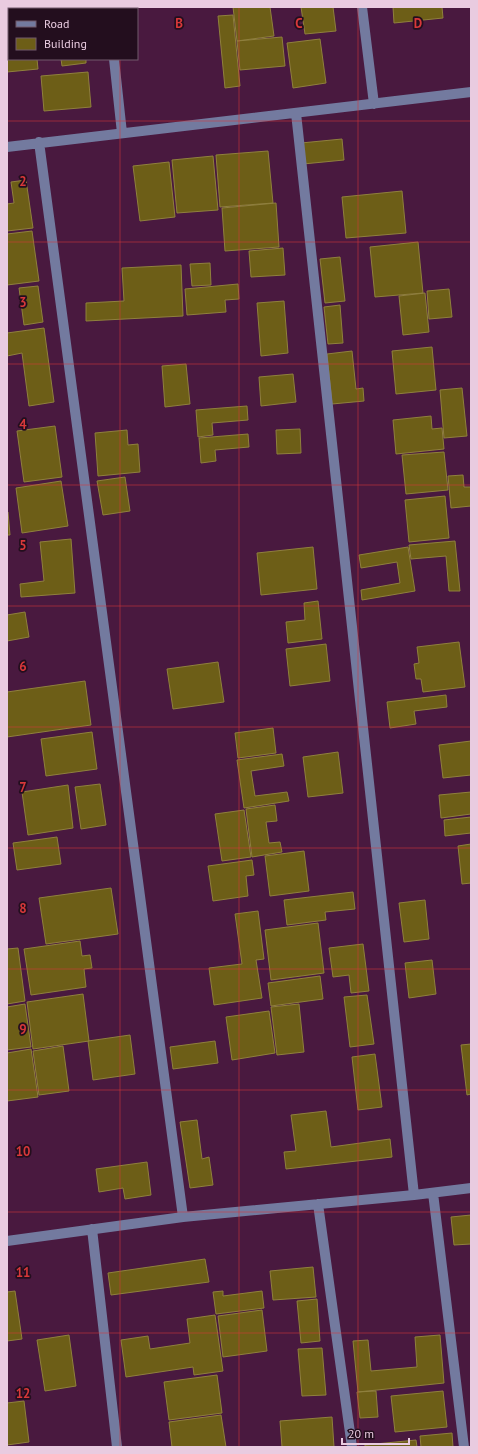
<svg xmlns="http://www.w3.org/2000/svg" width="478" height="1454" viewBox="0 0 478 1454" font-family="'PT Sans',sans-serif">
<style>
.building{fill:#6d5e17;stroke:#8f803d}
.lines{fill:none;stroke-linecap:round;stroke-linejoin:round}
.minor{stroke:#737a9f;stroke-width:10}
.grid{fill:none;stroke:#d8383a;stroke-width:1;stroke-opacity:0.55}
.grid-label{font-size:13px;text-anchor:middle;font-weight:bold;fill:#d8383a;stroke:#230e1e;stroke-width:3.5;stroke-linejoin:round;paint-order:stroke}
</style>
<rect width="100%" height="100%" fill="#49193f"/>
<path class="building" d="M7,7H30L31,9H9V17H7Z
M35,7H79L35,9Z
M233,7H270L274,36L237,41Z
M301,7H333L336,31L305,34Z
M393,7H442L443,18L394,23Z
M233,15L240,86L225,88L218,16Z
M7,20H9V43H7Z
M282,37L285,66L240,70L237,41Z
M320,39L326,83L293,88L287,43Z
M7,43H9V59H37L38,69L7,72Z
M61,59H86V63L62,66Z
M88,72L91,107L44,111L41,76Z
M342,139L344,160L303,164L301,143Z
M268,151L273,203L220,207L216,155Z
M213,156L218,210L177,213L172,160Z
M169,162L175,217L140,221L133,166Z
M26,180L33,228L7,231V204L14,203L11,182Z
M402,191L406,233L346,238L342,197Z
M276,203L279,247L225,251L222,208Z
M32,231L39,281L7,285V234Z
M418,242L423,293L375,297L370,247Z
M283,248L285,275L251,277L249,251Z
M340,257L345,301L325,303L320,259Z
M210,263L211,285L192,286L190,264Z
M181,265L183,316L86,321V303L124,301L122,268Z
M238,284L239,299L225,300L226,312L187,315L185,289Z
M38,286L43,322L24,325L19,288Z
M449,289L452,317L429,319L427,291Z
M425,293L429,332L403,335L399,296Z
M284,301L288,353L261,356L257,303Z
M340,305L343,343L328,344L324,307Z
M44,328L54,402L29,406L22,353L7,356V333Z
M432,347L436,390L396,394L392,351Z
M352,351L356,389L363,388L364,401L332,404L327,354Z
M186,364L190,404L165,407L162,366Z
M293,374L296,402L261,406L259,377Z
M462,388L467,436L444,438L440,390Z
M247,406L248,420L212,423L213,435L198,437L196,410Z
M431,416L432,429L442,428L444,449L396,454L393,420Z
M55,426L62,477L24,482L17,431Z
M300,429L301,453L277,454L276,430Z
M127,430L128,445L138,444L140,472L98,476L95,433Z
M248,434L249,447L215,450L216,461L201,463L199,438Z
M444,452L448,490L406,494L402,455Z
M463,475L464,487H471V506L451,508L448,476Z
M125,477L130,511L103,515L97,481Z
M61,481L68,526L22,533L16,488Z
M445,496L449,538L409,542L405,500Z
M7,512H8L10,535H7Z
M71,539L75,593L21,597L20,584L44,581L40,542Z
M455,541L460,591H449L446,556L411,559L409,545Z
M313,547L317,589L261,595L257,553Z
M408,547L415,591L362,600L361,590L400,583L397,562L361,568L359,555Z
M318,601L322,639L288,643L286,622L305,620L304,603Z
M25,612L29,637L7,641V615Z
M459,642L465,687L423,692L421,679H416L414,664L419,663L417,647Z
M326,644L330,681L290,686L286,649Z
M218,662L224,702L173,709L167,669Z
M85,681L91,725L7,737V692Z
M446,695L447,707L414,711L416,724L390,728L387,702Z
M273,728L276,753L238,758L235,733Z
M92,732L97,769L46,776L41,739Z
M471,741V775L443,778L439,745Z
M338,752L343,793L308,797L303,757Z
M282,754L284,766L251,771L255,796L287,792L289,801L244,808L237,760Z
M100,784L106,825L81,829L75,787Z
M68,785L73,828L28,835L22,792Z
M471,792V814L441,818L439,795Z
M275,805L277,821L266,822L269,843L280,842L282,852L252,857L246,809Z
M244,810L251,857L222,861L215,814Z
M471,817V833L445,836L444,820Z
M57,837L61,864L17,870L13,843Z
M471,844V883L462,884L458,846Z
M304,851L309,891L270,896L265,856Z
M252,860L254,875L246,876L248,896L213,901L208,866Z
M111,888L118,934L46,944L39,898Z
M353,892L355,909L325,912L326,920L287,925L284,900Z
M425,900L429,939L404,942L399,903Z
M258,911L264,959L256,960L262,998L214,1005L209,968L242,964L235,914Z
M318,923L324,973L271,980L265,930Z
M80,941L82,956L90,955L92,968L84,969L86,987L31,995L24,949Z
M363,944L369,991L351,993L349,975L333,977L329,948Z
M18,948L25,1001L7,1004V949Z
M432,960L436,994L409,998L405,963Z
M320,976L323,999L271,1006L268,983Z
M83,994L89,1041L33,1049L27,1002Z
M367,995L374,1044L350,1047L344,997Z
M25,1004L31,1047L7,1050V1007Z
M299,1004L304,1052L277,1055L271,1007Z
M269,1011L275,1053L232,1060L226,1017Z
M130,1035L135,1074L93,1080L88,1041Z
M215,1041L218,1063L173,1069L170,1047Z
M471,1044V1094L467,1095L461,1045Z
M63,1046L69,1091L39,1095L33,1051Z
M31,1049L38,1097L7,1101V1053Z
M375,1054L382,1107L358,1110L352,1057Z
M326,1111L331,1147L390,1139L392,1157L286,1169L284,1152L296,1151L291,1115Z
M197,1120L202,1159L209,1157L213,1185L190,1188L180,1122Z
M147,1162L151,1195L125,1199L123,1188L99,1192L96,1169Z
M471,1215V1244L454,1245L451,1217Z
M205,1259L209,1282L111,1295L108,1273Z
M313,1267L316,1297L273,1300L270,1271Z
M15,1291L22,1339L7,1341V1292Z
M223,1291V1296L262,1291L264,1308L216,1314L213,1292Z
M317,1299L320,1341L301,1343L297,1301Z
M262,1310L267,1351L223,1357L218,1316Z
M215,1315L223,1371L194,1375L193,1367L126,1377L121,1340L148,1336L150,1349L190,1343L187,1319Z
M69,1335L76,1386L45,1391L37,1340Z
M440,1335L444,1383L358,1392L353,1341L368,1340L371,1371L417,1367L415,1337Z
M322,1348L326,1395L302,1396L298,1349Z
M217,1375L222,1413L169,1420L164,1382Z
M376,1391L378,1417L360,1418L357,1392Z
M443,1391L447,1427L395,1432L391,1396Z
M24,1401L29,1442L7,1445V1403Z
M221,1415L226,1447H172L169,1422Z
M332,1417L334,1447H282L280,1421Z
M452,1433L453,1447H421L420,1436Z
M416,1440L417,1447H365V1445Z"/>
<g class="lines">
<path class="minor" d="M109,7V9
M362,7L374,104
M114,59L122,133
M296,113L414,1195
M39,142L183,1217
M7,147L471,92
M433,1193L464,1447
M318,1204L352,1447
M92,1229L117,1447
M7,1241L183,1217L414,1195L471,1188"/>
</g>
<path class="grid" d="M120,7V9M239,7V1447M358,7V1447M120,59V1447M7,121H471M7,242H471M7,364H471M7,485H471M7,606H471M7,727H471M7,848H471M7,969H471M7,1090H471M7,1212H471M7,1333H471"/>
<g class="grid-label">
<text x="179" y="28">B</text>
<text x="299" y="28">C</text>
<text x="418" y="28">D</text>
<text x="23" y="186">2</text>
<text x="23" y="307">3</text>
<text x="23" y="429">4</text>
<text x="23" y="550">5</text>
<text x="23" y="671">6</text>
<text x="23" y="792">7</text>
<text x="23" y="913">8</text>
<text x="23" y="1034">9</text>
<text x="23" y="1156">10</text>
<text x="23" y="1277">11</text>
<text x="23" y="1398">12</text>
</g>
<rect width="478" height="1454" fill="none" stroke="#e9cbe0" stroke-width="16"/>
<rect x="8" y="8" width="130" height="52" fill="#230e1e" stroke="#725a6c"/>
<rect x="16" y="21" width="20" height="6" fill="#737a9f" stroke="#725a6c"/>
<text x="44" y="28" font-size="12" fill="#e9cbe0">Road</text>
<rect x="16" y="38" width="20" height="12" fill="#6d5e17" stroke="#725a6c"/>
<text x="44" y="48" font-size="12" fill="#e9cbe0">Building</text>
<path d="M342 1438v6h67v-6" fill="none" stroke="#e9cbe0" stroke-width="2"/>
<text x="348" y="1438" font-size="12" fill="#e9cbe0" stroke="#230e1e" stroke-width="3" paint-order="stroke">20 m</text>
</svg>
